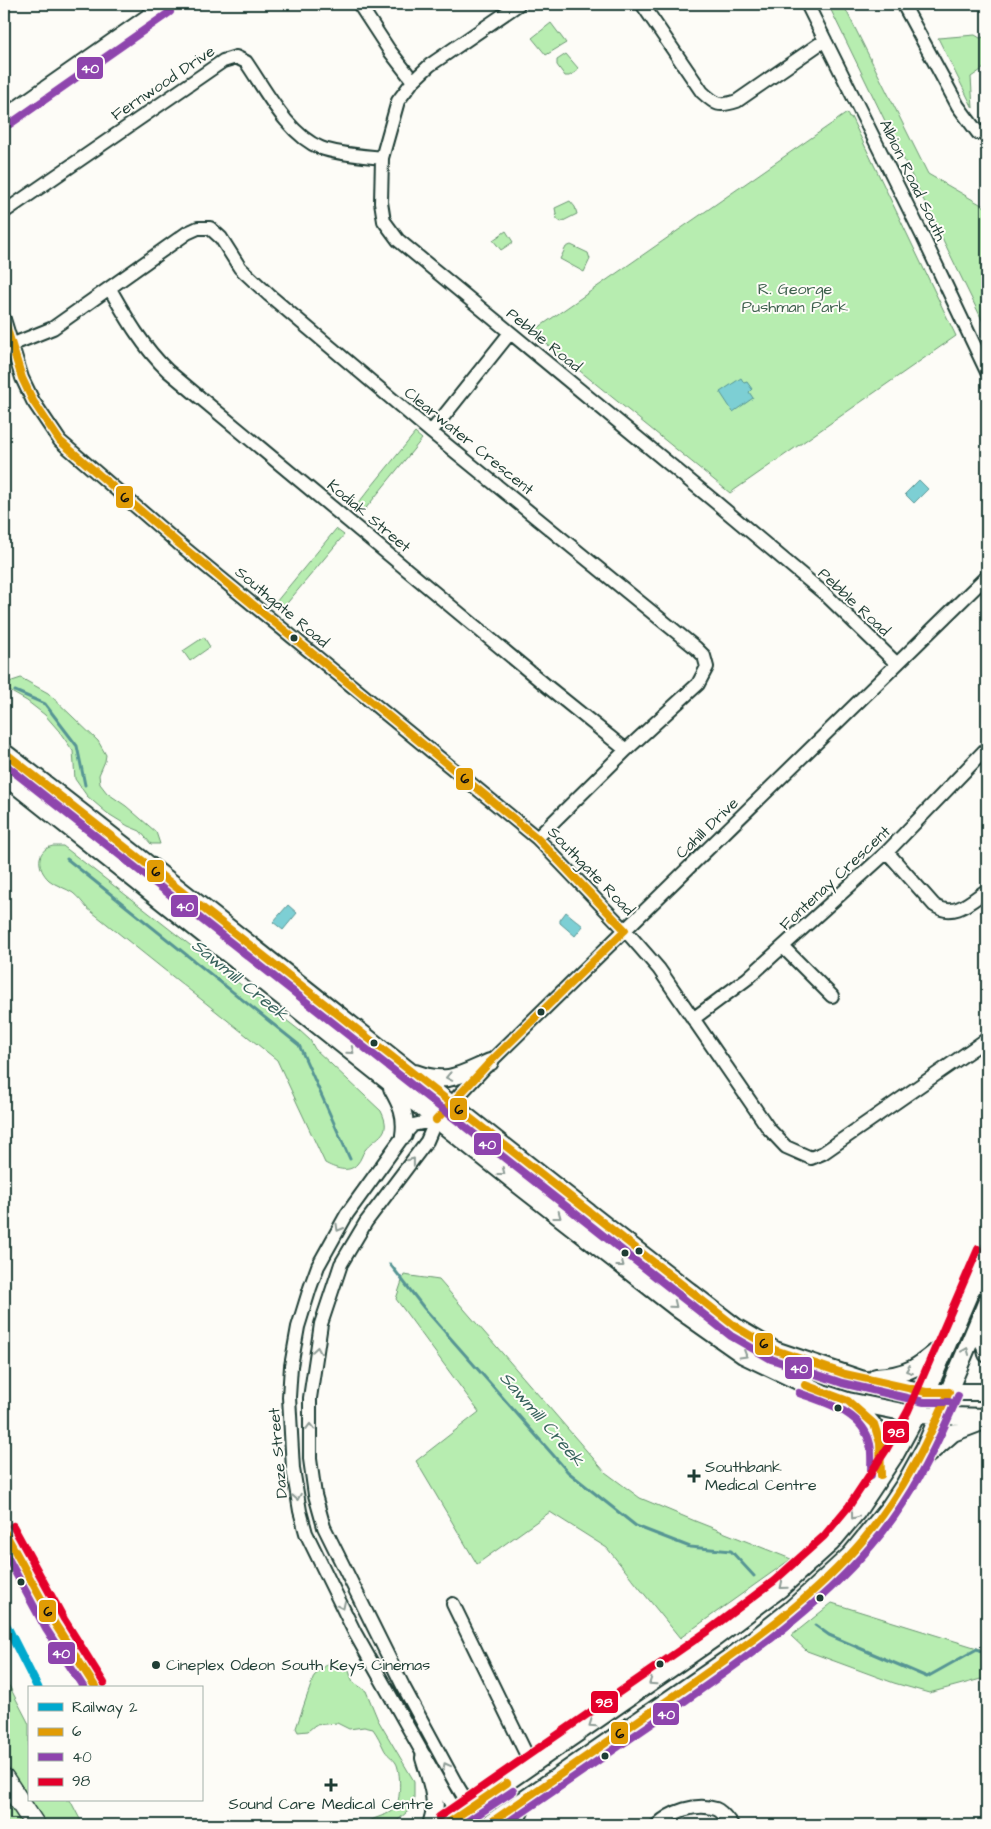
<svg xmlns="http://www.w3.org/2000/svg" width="991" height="1829" viewBox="0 0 991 1829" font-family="'Architects Daughter',sans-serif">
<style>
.green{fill:#b7edb0;stroke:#6b9572}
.water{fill:#7dcfd4;stroke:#579594}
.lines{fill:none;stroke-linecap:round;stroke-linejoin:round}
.stream{stroke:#579594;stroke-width:3}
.minor-casing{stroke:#1f3d34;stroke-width:16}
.major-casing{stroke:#1f3d34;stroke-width:20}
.highway-casing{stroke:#1f3d34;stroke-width:22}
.minor{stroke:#fdfcf7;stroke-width:12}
.major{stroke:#fdfcf7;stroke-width:16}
.highway{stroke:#fdfcf7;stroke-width:19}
.bus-1-casing{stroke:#fdfcf7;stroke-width:11}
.bus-2-casing{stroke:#fdfcf7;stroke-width:11}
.bus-3-casing{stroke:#fdfcf7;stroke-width:11}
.bus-1{stroke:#e19c05;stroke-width:8}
.bus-2{stroke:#8e44ad;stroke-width:8}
.bus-3{stroke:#e4002b;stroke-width:8}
.rail-1-casing{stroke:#fdfcf7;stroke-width:12}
.rail-1{stroke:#00a9ce;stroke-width:9}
.oneway{stroke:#8e9c96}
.bus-dot{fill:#1f3d34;stroke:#fdfcf7;stroke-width:2}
.labels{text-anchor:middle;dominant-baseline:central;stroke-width:4;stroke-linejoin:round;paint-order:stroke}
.street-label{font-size:16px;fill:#1f3d34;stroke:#fdfcf7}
.park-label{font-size:16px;fill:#3d604d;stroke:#fdfcf7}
.poi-label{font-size:16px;fill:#1f3d34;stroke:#fdfcf7;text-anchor:start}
.water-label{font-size:18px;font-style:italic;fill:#36625c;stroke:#fdfcf7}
.line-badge{stroke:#fdfcf7;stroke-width:2}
.badge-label{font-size:14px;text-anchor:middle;font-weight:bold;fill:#fff}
.pale-badge-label{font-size:14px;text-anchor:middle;font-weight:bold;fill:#111}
</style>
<rect width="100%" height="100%" fill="#fdfcf7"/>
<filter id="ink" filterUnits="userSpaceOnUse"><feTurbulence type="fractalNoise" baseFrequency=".02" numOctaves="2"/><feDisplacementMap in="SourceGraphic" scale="10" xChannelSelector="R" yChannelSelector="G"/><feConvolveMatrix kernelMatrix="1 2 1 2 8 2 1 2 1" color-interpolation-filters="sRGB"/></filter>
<g filter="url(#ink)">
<path class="green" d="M828,4H843L928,174L987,208V275L981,280L987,293V330Z
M551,23L566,43L546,55L532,38Z
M975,35L980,38L987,36V66L971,77L973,108L938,38Z
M566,54L578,68L576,72L569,76H565L557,65V60Z
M847,113L849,118L851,117L956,336L730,493L532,332Z
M570,201L575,207L577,214L561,222L557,219L555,208Z
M506,231L513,242L501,250L493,240Z
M571,245L588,253L590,259L584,272L560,259L566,247Z
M415,433L422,439L362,513L355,507Z
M336,529L344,535L283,608L276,602Z
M204,637L210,647L190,661L183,651Z
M21,678L48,693L98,741L106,755L105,761L99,775L100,784L107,793L126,806L156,832L160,844H151L140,831L128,826L107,813L87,796L75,779L73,751L59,731L45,715L27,701L6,689V683Z
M53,846H63L299,1030L310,1040L315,1049L381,1111C393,1135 377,1135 365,1150C362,1154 361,1160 357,1164C349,1174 334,1168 325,1163L277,1060L87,908C83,903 78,897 73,893C66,888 56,886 49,880C37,869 35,850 53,846Z
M404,1275L439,1280L605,1472L640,1498L695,1521L791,1559L680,1638L607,1548L550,1512L477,1564L416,1461L479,1412L396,1299Z
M832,1603L987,1651V1683L981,1679L929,1693L894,1683L807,1651L791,1636Z
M330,1662H344L347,1666L353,1682L366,1691L378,1720L414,1781V1806L392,1825H365C373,1816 387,1817 395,1808C401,1802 401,1771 396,1763C393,1758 386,1754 384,1749C380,1741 378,1736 373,1729L364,1727L349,1729L337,1723L315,1725L308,1731L298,1732L296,1728L314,1676Z
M4,1676L29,1724V1800H70L83,1825H4Z"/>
<path class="water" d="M741,378L744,383L747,382L752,389L749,392L753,398L733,412L720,392Z
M919,480L928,489L914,503L905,494Z
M288,905L297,913L283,930L273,922Z
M566,912L583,926L575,936L560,923V920Z"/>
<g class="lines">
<path class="stream" d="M15,691L45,704L77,746L85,785
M67,859L299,1045L350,1159
M390,1264L424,1308L568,1472L636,1526L690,1547L731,1551L754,1576
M815,1625L829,1635L927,1677L977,1649L987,1655"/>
<g class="minor-casing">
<path id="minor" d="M359,4L389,50L413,81
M519,4L430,65L413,81L398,101L382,158L381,202L384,221L398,240L713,500L826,595L897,664
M642,4L702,92C716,105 719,107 737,101L825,40
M807,4L922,235L987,372
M903,4L958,106L978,133L987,131
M4,116L164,4
M4,212L223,61L236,57L246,62C266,91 288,135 321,148C337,154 364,156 382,158
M110,289C127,319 143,347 168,371L548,687L626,750
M4,319L22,378L33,401L60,441L178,543L537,838L625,930L659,969L769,1129L786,1147L811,1158L823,1153L987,1039
M11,345L53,328L187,233L198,228H210L221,238L240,268L269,295L431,432L696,648L704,656L707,667L698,684L626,750L537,838
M431,432L510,333
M887,852L934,905C954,919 970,902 987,890
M784,948L832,996
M693,1019L748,978L887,852L987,748
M436,1120L413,1125L404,1135L347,1214L318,1266L310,1288L298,1327L291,1366L289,1397L293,1469L300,1511L306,1533L355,1633L463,1825
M453,1604L532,1766
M481,1825L455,1782L403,1686L324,1527L315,1495L310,1459V1398L321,1324L341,1264L366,1222L427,1141L436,1120L490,1062L987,576
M657,1825C671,1812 696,1802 716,1809C722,1811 728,1820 732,1825"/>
</g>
<g class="major-casing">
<path id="major" d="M4,752C250,941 490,1138 736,1327L775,1350L861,1379L926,1392H987
M4,776L526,1191L679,1310L743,1355L823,1393L848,1401L917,1415L987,1417
M415,1073C448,1085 460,1075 490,1062
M392,1088C401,1104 407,1116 404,1135
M984,1317V1342L987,1354
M876,1377C910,1375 919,1366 944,1345
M850,1403C882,1430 882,1433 881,1475
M922,1460L953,1433L987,1420
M424,1758C431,1782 440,1801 431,1825
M445,1825L715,1638L780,1589L831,1543L857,1512L895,1455L917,1415L987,1253
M487,1825L736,1653L790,1610L850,1555L890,1506L904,1485L925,1447L987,1301
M514,1825L525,1800"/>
</g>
<g class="highway-casing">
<path id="highway" d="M4,1778L35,1825"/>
</g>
<use href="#minor" class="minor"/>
<use href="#major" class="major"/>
<use href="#highway" class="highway"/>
<g class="bus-1-casing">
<path id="bus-1" d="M4,319L22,378L33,401L60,441L178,543L537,838L625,930
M4,752L736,1327L775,1350L845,1374L926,1392H949
M436,1120L490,1062L625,930
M805,1385L848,1401L874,1424L880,1443L881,1475
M4,1531L55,1624L96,1688
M445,1825L507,1783
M487,1825C548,1783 610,1740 671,1698C738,1651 811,1602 864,1539C903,1492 925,1447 949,1392"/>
</g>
<g class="bus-2-casing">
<path id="bus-2" d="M10,124L170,12
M4,764L731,1336L771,1359L842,1383L924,1402H949
M799,1393C826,1403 863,1412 870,1444C872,1454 871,1465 871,1475
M4,1551L46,1629L84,1688
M462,1825L513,1791
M504,1825C561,1786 619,1746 676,1707C745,1659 816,1610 871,1546C911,1500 934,1451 958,1396"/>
</g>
<g class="bus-3-casing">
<path id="bus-3" d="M13,1526L64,1619L104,1683
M439,1817L709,1630L774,1581L824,1536L849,1506L886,1450L908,1411L978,1249"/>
</g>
<use href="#bus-1" class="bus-1"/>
<use href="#bus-2" class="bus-2"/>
<use href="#bus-3" class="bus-3"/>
<g class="rail-1-casing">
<path id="rail-1" d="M4,1621L38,1688"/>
</g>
<use href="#rail-1" class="rail-1"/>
</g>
<defs><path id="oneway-chevron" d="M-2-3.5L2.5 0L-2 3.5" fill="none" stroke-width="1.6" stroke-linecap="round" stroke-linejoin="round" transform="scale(1.25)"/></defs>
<g class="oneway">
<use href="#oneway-chevron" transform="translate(351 1051) rotate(39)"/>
<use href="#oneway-chevron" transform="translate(449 1077) rotate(169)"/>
<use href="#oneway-chevron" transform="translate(412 1161) rotate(-52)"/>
<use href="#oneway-chevron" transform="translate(502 1172) rotate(38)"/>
<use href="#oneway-chevron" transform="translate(558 1216) rotate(37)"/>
<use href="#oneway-chevron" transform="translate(339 1228) rotate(120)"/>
<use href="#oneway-chevron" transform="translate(621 1264) rotate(37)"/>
<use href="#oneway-chevron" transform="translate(674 1305) rotate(39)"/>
<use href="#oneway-chevron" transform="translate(317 1350) rotate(-81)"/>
<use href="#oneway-chevron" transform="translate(966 1351) rotate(-67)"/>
<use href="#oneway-chevron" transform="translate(744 1355) rotate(31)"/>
<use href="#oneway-chevron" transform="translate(909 1370) rotate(159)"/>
<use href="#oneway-chevron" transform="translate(310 1427) rotate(-91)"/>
<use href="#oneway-chevron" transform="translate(297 1497) rotate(80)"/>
<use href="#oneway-chevron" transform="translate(854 1516) rotate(127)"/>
<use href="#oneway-chevron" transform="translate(783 1586) rotate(140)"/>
<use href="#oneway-chevron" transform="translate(342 1606) rotate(64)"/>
<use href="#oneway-chevron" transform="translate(652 1682) rotate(145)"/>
<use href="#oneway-chevron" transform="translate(592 1724) rotate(145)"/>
<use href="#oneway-chevron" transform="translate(446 1766) rotate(-118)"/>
</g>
</g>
<g class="bus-dot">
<circle cx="294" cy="638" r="4.5"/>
<circle cx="541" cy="1012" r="4.5"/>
<circle cx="374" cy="1043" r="4.5"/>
<circle cx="639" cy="1251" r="4.5"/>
<circle cx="625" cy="1253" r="4.5"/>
<circle cx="838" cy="1408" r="4.5"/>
<path d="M691.5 1468.5h5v5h5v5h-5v5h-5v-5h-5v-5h5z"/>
<circle cx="21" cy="1582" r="4.5"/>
<circle cx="820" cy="1598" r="4.5"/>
<circle cx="660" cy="1664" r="4.5"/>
<circle cx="156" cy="1665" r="5"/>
<circle cx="605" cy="1756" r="4.5"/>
<path d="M328.5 1777.5h5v5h5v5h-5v5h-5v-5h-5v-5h5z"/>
</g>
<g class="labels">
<g class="street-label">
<text transform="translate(163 83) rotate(-34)">Fernwood Drive</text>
<text transform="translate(913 180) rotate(64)">Albion Road South</text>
<text transform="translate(544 340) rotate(39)">Pebble Road</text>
<text transform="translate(469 441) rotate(39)">Clearwater Crescent</text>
<text transform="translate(369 516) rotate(40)">Kodiak Street</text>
<text transform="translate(854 602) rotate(43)">Pebble Road</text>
<text transform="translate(282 607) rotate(40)">Southgate Road</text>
<text transform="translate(707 828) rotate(-44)">Cahill Drive</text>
<text transform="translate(591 871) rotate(46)">Southgate Road</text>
<text transform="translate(835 878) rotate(-43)">Fontenay Crescent</text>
<text transform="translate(278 1453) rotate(-95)">Daze Street</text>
</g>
<g class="park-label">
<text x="795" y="289">R. George<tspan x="795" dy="18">Pushman Park</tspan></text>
</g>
<g class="poi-label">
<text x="705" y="1467">Southbank<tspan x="705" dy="18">Medical Centre</tspan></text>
<text x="166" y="1665">Cineplex Odeon South Keys Cinemas</text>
<text x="331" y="1804" text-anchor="middle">Sound Care Medical Centre</text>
</g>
<g class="water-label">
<text transform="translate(240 980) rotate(39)">Sawmill Creek</text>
<text transform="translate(542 1419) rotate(49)">Sawmill Creek</text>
</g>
</g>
<g class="line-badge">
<rect x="76" y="56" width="28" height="24" rx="5" fill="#8e44ad"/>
<rect x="115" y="485" width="19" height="24" rx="5" fill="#e19c05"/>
<rect x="455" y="767" width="19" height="24" rx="5" fill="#e19c05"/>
<rect x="146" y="859" width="19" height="24" rx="5" fill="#e19c05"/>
<rect x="170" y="894" width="29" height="24" rx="5" fill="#8e44ad"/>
<rect x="449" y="1097" width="19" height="24" rx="5" fill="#e19c05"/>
<rect x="473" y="1132" width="29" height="24" rx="5" fill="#8e44ad"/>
<rect x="754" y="1332" width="20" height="24" rx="5" fill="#e19c05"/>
<rect x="784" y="1356" width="29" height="24" rx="5" fill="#8e44ad"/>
<rect x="882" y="1420" width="28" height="24" rx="5" fill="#e4002b"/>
<rect x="38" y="1599" width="19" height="24" rx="5" fill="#e19c05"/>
<rect x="47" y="1641" width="29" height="24" rx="5" fill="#8e44ad"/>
<rect x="590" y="1690" width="29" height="24" rx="5" fill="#e4002b"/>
<rect x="652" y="1702" width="28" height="24" rx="5" fill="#8e44ad"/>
<rect x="610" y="1721" width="19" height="24" rx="5" fill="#e19c05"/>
</g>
<g class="badge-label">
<text x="90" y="73">40</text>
<text x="185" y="911">40</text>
<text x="487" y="1149">40</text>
<text x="799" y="1373">40</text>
<text x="896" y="1437">98</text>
<text x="61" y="1658">40</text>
<text x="604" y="1707">98</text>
<text x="666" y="1719">40</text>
</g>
<g class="pale-badge-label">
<text x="125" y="502">6</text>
<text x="465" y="783">6</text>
<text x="156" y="876">6</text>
<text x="459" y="1114">6</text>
<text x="764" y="1348">6</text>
<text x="48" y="1616">6</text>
<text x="620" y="1738">6</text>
</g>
<rect width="991" height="1829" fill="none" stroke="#fdfcf7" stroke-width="20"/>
<rect x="10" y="10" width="971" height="1809" fill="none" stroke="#1f3d34" stroke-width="2" filter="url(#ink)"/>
<rect x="28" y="1686" width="175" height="115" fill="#fdfcf7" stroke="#a4b0a9"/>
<rect x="38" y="1703" width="25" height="8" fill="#00a9ce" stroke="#a4b0a9"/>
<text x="72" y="1712" font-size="15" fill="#1f3d34">Railway 2</text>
<rect x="38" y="1728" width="25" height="8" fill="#e19c05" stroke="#a4b0a9"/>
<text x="72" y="1736" font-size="15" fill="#1f3d34">6</text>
<rect x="38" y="1753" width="25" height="8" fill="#8e44ad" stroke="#a4b0a9"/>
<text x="72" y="1762" font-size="15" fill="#1f3d34">40</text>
<rect x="38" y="1778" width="25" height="8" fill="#e4002b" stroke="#a4b0a9"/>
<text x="72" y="1786" font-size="15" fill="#1f3d34">98</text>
</svg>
